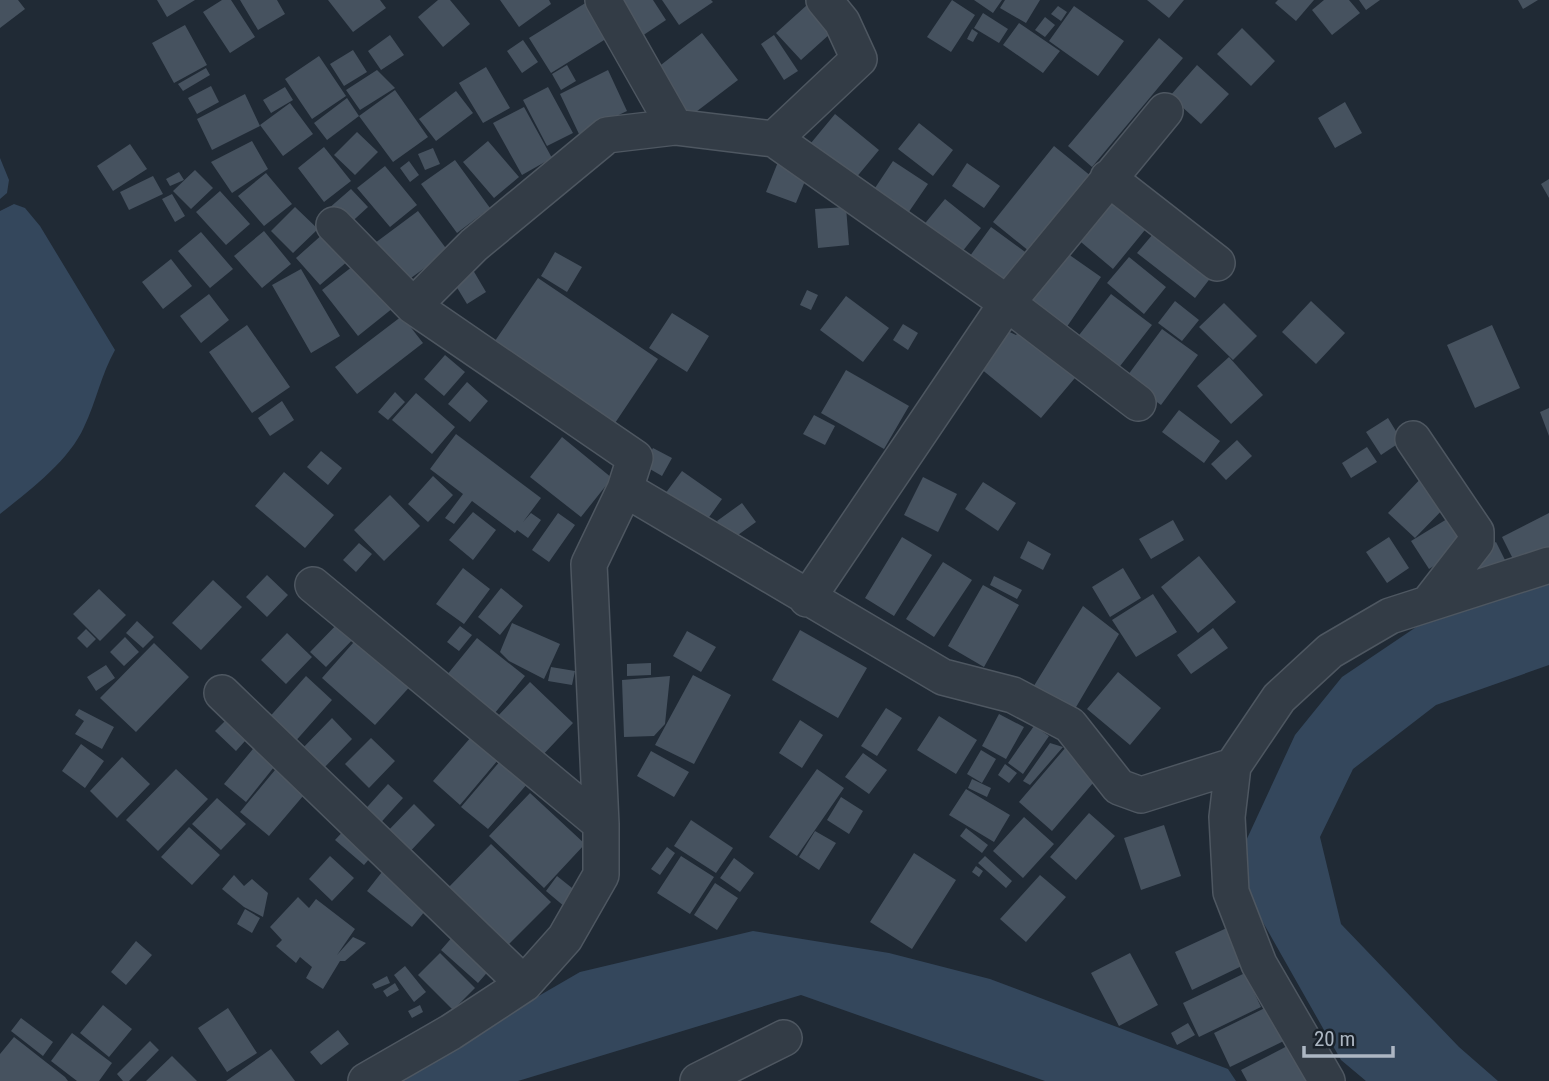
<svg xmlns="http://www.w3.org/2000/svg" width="1549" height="1081" viewBox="0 0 1549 1081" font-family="'Roboto Condensed',sans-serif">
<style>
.water{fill:#34475c}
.building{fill:#46525f}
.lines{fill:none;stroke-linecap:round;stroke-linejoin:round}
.minor-casing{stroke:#4e5761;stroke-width:38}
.minor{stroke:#333c46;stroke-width:35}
</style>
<rect width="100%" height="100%" fill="#202a35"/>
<path class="water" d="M0,158L9,180L7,193L0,199Z
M14,204L25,208L40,226L115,350C101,375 96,402 84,427C69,461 29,491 0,514V211Z
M1549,579V665L1436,705L1353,769L1320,837L1341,924L1459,1047L1498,1081H1366L1341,1060L1248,896L1245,843L1295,735L1342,677L1437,613Z
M753,931L889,953L990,979L1228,1069L1236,1081H1045L801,995L518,1081H392L580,972Z"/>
<path class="building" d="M0,0H18L25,9L0,28Z
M157,0H195L167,17Z
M222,0H231L255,37L230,53L203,12Z
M240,0H277L285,14L258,30Z
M328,0H380L386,8L353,32Z
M438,0H450L470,24L443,47L418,17Z
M500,0H549L551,4L519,27Z
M610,0H653L666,20L636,40Z
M662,0H711L713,2L679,25Z
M952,0L975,15L951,52L927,37Z
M974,0H1002L993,13Z
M1005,0H1040L1026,23L1000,8Z
M1147,0H1184L1169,18Z
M1278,0H1314L1296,21L1275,3Z
M1324,0H1349L1360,13L1332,35L1312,10Z
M1359,0H1380L1366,10Z
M1518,0H1538L1523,9Z
M587,2L609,37L551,73L529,38Z
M807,5L831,33L801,60L776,33Z
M1058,6L1067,12L1061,21L1051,14Z
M1074,6L1124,41L1098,76L1049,41Z
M983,13L1008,29L999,43L974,28Z
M1045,17L1055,25L1045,37L1035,30Z
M1019,23L1060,51L1043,73L1003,45Z
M185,25L207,65L174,83L152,43Z
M1242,28L1275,61L1251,86L1217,54Z
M972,29L978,33L973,42L967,39Z
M702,33L738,80L684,121L648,75Z
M390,35L404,55L381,70L368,51Z
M774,35L798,71L784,80L761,44Z
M1159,38L1183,58L1092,167L1068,146Z
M523,40L538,62L522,73L507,51Z
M353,50L367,72L344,86L330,64Z
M319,56L346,96L312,119L285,79Z
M567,65L576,81L561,90L552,74Z
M1197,65L1229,94L1201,124L1170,96Z
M486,67L510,108L483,123L459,83Z
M206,68L210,75L183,91L178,84Z
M377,70L395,88L360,110L346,90Z
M608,70L627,111L579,134L560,94Z
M211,86L219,102L197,114L188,98Z
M285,87L293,100L271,113L263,100Z
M548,87L573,133L547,146L523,100Z
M395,90L428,137L393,162L359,116Z
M456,91L473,113L436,141L419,119Z
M245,94L260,126L212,150L197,119Z
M347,98L359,116L327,140L314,123Z
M1345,102L1362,133L1335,148L1318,118Z
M290,103L313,134L283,156L260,125Z
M524,107L552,158L522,175L493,123Z
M835,114L879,150L855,179L811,143Z
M919,123L953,150L933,176L898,149Z
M357,132L378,152L355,175L334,155Z
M252,141L268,169L232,193L211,162Z
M488,141L519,177L494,198L463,162Z
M130,144L147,169L113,191L97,166Z
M1054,146L1097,181L1035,256L993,222Z
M324,147L351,181L324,202L298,168Z
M433,148L440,164L425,170L418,154Z
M780,157L810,169L796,203L766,192Z
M455,160L490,208L457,233L421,184Z
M409,161L419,175L410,182L400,168Z
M893,161L928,184L904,219L869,197Z
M967,163L1000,186L984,208L952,186Z
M385,166L417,205L390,227L357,188Z
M195,170L213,188L191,209L173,191Z
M179,172L184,180L170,186L166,179Z
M266,173L292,204L264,226L238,196Z
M153,176L163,194L129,210L120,192Z
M1549,179V198L1541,184Z
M351,189L368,207L345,228L328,209Z
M220,191L250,224L226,245L196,212Z
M1111,193L1149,225L1113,269L1075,237Z
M172,194L185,216L175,222L162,199Z
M945,199L981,228L958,257L922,227Z
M295,207L318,229L293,253L271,231Z
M846,207L849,245L818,248L815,209Z
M418,211L448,251L400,286L371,246Z
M991,227L1032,257L1003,297L962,267Z
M1158,228L1215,272L1195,298L1137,253Z
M264,231L291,264L262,288L234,256Z
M201,232L233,269L210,288L178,251Z
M324,233L349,260L320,285L296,258Z
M1061,249L1101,277L1064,331L1024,304Z
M555,252L582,267L567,292L541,276Z
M1129,257L1166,287L1144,314L1107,283Z
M171,259L192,286L163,309L142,282Z
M357,263L393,308L358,336L322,290Z
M301,269L340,336L311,353L272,285Z
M473,270L486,292L467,304L453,281Z
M538,278L658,359L607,435L486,354Z
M807,290L818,295L811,310L800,305Z
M209,294L229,320L201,343L180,316Z
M1111,294L1152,325L1117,370L1076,339Z
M846,296L889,328L863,362L820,330Z
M1175,301L1199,320L1182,341L1158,323Z
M1311,301L1345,333L1316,364L1282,332Z
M1224,303L1257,336L1233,360L1199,327Z
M672,313L709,336L687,372L649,348Z
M402,316L423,343L357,394L335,367Z
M903,324L918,333L908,350L893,340Z
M247,325L290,387L252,413L209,352Z
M1492,325L1520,388L1475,408L1447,345Z
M1025,326L1080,372L1041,418L980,368L1001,328L1016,335Z
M1162,329L1198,355L1161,405L1125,379Z
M445,355L465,372L444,396L424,379Z
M1229,357L1263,395L1231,424L1197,386Z
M846,370L909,406L884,449L821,413Z
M467,382L488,401L470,422L448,404Z
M395,392L405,402L388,420L378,412Z
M416,393L455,427L432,454L392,420Z
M282,401L294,420L270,436L258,418Z
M1549,408V436L1540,412Z
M1179,410L1220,441L1204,463L1162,432Z
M814,415L835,426L825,445L803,434Z
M1388,418L1402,441L1381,455L1366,432Z
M456,434L541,498L523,522L531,513L541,520L528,538L517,530L515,533L472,501L454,524L445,518L463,494L430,469Z
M562,437L612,478L581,517L530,477Z
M1237,440L1252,456L1226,480L1211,464Z
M1367,447L1377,462L1351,478L1342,463Z
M653,448L672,458L662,476L643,465Z
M321,451L342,468L328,485L307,467Z
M682,471L722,499L702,527L662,498Z
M284,472L334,515L305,548L255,506Z
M1425,474L1452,500L1415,538L1388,513Z
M433,476L453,495L428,522L408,504Z
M923,477L957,494L938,532L904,515Z
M983,482L1016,503L998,531L965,509Z
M390,495L420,526L384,561L354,530Z
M742,503L756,522L731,540L717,521Z
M473,512L496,530L473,560L449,540Z
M558,513L575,525L549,562L532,550Z
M1549,513V559L1518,569L1502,537Z
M1447,519L1464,547L1429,569L1411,541Z
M1173,520L1184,540L1151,559L1139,539Z
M902,537L932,555L894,616L865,598Z
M1389,537L1409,568L1387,583L1366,552Z
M1028,541L1051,554L1043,570L1020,558Z
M1496,542L1507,564L1480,577L1469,555Z
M359,543L372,554L356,572L343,560Z
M1199,556L1236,602L1198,633L1161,587Z
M943,562L972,580L934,637L906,619Z
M463,568L490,589L464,624L436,604Z
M1123,568L1141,598L1110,617L1092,587Z
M267,575L288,595L267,617L246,597Z
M994,576L1022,590L1017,599L990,585Z
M213,580L242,607L201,650L172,623Z
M983,585L1019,605L984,667L948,646Z
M501,588L523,606L500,635L478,617Z
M99,589L126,615L100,641L73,614Z
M1153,594L1177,632L1136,657L1112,620Z
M1083,606L1119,634L1072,714L1032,689Z
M344,617L360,632L326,667L310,652Z
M137,621L154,637L143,648L126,633Z
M512,623L560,644L544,679L509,661L500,652Z
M460,626L472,635L459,651L447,642Z
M1213,628L1228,648L1191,674L1177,655Z
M86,629L96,639L87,648L77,638Z
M800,630L867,668L838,718L772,680Z
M687,631L716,647L701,672L673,656Z
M287,633L312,657L286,684L261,660Z
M361,634L414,682L375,725L322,678Z
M125,637L139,652L124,666L110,652Z
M477,638L525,676L490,719L442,681Z
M154,643L189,677L136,732L100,698Z
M651,663V675L627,676V664Z
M106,665L115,678L96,691L87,677Z
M551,667L575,671L572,685L548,681Z
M1118,672L1161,708L1130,745L1087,709Z
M693,675L731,695L694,764L655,745Z
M306,676L332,700L293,744L266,721Z
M670,676L665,724L654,736L624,737L622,680Z
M530,682L573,723L539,759L496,718Z
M886,708L902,718L877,756L861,746Z
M79,709L114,727L102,749L75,734L84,721L75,715Z
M234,712L254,731L236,751L215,731Z
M999,714L1024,727L1006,759L982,746Z
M939,716L977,740L956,774L917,750Z
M332,718L352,739L320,772L299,752Z
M800,720L823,735L802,768L779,753Z
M1034,726L1049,736L1023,774L1008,763Z
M471,737L498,760L460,805L433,781Z
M371,738L395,761L369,788L345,764Z
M1050,743L1063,747L1030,785L1023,781Z
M81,744L104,761L85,788L62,771Z
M257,744L278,762L246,802L224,784Z
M1066,747L1099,776L1052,831L1019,802Z
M981,750L996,759L982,783L967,774Z
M651,751L689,772L674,797L637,776Z
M863,753L887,770L869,794L845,777Z
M122,757L150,784L117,818L90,791Z
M501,760L528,783L488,829L461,807Z
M280,764L309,789L269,836L240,812Z
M1005,764L1017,773L1009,783L998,775Z
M176,769L208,799L158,851L126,820Z
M817,769L844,788L797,856L769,837Z
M972,779L991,788L987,797L968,788Z
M388,784L403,798L375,829L360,815Z
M966,789L1010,815L994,842L949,815Z
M530,793L585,844L544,888L489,836Z
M841,797L863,811L849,834L827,820Z
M217,798L246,824L221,850L192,824Z
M414,804L435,825L404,858L382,837Z
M1089,813L1115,836L1076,880L1050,857Z
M1024,817L1054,844L1023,878L993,851Z
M691,820L733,848L716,873L674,846Z
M1164,825L1181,876L1141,890L1124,838Z
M348,826L376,851L364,865L335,840Z
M189,827L220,855L192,885L161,857Z
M966,828L988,845L982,853L960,836Z
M815,831L836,843L819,870L799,857Z
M491,844L551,902L505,948L446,890Z
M667,847L675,853L660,875L651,869Z
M914,853L956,880L912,949L870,922Z
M330,856L354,878L332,901L309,879Z
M681,856L714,877L690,914L657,893Z
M985,856L1012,881L1006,888L978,863Z
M734,858L754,873L740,892L720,878Z
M389,863L434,900L412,927L367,891Z
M976,866L983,871L979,877L972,872Z
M234,875L244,886L252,879L268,893L263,917L244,907L222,889Z
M1040,875L1066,897L1026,942L1000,919Z
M557,876L577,892L565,907L546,891Z
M715,883L738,898L717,930L694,915Z
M298,897L309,908L316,899L355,929L337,955L353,937L366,943L345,961H340L323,989L306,978L312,967L300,957L296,963L276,946L282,940L270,927Z
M245,909L260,918L252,933L237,924Z
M1231,926L1248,963L1192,990L1175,952Z
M461,927L498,960L478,983L441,950Z
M136,941L152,955L126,985L111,972Z
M440,953L475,988L453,1010L418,975Z
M1130,953L1158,1005L1119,1026L1091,973Z
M405,966L426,992L414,1002L394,975Z
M1245,973L1261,1007L1199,1037L1183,1003Z
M387,976L390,983L375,989L372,984Z
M395,983L399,990L387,997L383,991Z
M1277,1002L1294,1036L1230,1067L1214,1033Z
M103,1005L132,1029L109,1057L80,1033Z
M420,1005L423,1012L412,1018L408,1011Z
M228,1008L257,1053L227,1072L198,1028Z
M21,1018L53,1042L43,1056L11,1031Z
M1188,1023L1195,1035L1177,1045L1171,1033Z
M338,1030L349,1044L321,1065L310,1052Z
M72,1033L112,1063L99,1081H77L51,1061Z
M14,1037L65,1077L68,1081H0V1054Z
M150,1041L159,1050L129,1081H123L117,1074Z
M1293,1043L1308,1081H1247L1241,1070Z
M271,1049L295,1081H226Z
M172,1056L197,1081H146Z"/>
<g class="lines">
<g class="minor-casing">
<path id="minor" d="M603,0L675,127
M824,0L842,22L859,59L774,139L1007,303L1165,111
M1108,178L1217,263
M334,225L413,306L635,458L625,489
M413,306L474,245L607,135L675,127L774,139
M1413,439L1476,532V542L1431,600
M313,585L601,824
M807,599L1007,303L1138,403
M222,693L524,984
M366,1081L451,1032L524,984L565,938L601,875V824L589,564L625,489L943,677L1013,695L1070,725L1119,787L1141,795L1233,766
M698,1081L784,1038
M1327,1081L1259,964L1231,892L1227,817L1233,766L1279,698L1330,651L1390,616L1549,565"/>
</g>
<use href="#minor" class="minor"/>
</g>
<path d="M1304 1046v10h89v-10" fill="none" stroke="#adb7c3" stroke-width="3.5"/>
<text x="1314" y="1046" font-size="21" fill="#adb7c3" stroke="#19212a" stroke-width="5" paint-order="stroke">20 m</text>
</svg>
